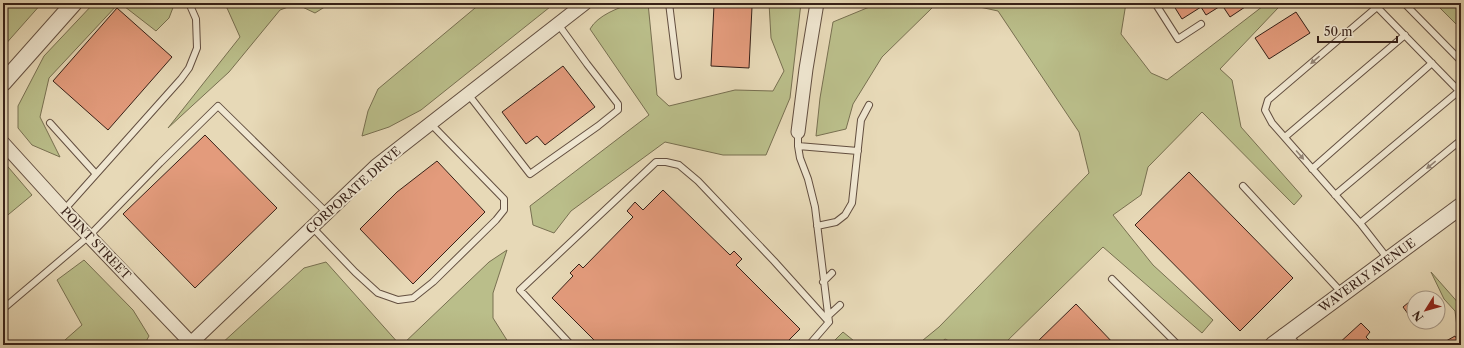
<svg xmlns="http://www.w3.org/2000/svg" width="1464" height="348" viewBox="0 0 1464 348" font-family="'Libre Caslon Text',serif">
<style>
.green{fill:#babe8a;stroke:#787051}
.building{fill:#e39b7c;stroke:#372118}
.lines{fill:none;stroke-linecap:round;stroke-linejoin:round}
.service-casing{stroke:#634f40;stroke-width:8}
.minor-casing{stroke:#634f40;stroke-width:15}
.tertiary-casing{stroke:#634f40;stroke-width:18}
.service{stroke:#efe6d0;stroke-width:6}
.minor{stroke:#efe6d0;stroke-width:13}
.tertiary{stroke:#efe6d0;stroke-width:16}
.oneway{fill:#938474}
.labels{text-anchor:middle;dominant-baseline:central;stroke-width:4;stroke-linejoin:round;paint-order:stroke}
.street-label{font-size:12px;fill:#372118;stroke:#efe6d0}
</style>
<rect width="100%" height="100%" fill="#e7d9b7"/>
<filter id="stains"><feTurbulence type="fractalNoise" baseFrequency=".005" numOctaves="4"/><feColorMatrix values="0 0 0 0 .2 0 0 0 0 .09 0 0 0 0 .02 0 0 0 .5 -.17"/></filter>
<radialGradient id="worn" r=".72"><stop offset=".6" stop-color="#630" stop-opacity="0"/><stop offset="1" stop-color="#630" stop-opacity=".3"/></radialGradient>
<path class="green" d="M3,3H42L3,47Z
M94,3H119L49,78L40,117L60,157L32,145L18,128V106L44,56Z
M120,3H173L174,5L169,18L156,31Z
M220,3H331L315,13L296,4L280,10L229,72L168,128L240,37L227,8Z
M481,3H555L421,110L389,127L362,136L368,111L378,89Z
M633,3H648L657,95L669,106L735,90L773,91L784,71L771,38L769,3H801L790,98L766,155H723L665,142L571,211L554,233L533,225L530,206L649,115L590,29C598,15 618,8 633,3Z
M879,3H1126L1121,34L1151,73L1167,80L1267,3H1273L1278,8L1220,69L1232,80L1241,127L1302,196L1294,205L1202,112L1148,167L1141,195L1113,215L1153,265L1213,320L1202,333L1103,247L1003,345H957L945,339L938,345H917L939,327L1089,173L1079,132L998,11L966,4L933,7L882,57L853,104L846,129L816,136L820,98L833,22Z
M1435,3H1461V29Z
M3,161L32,195L3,219Z
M507,250L493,293V318L510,345H402L489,262Z
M84,260L133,310L149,336L144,345H69L65,340L82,325L57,280Z
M326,262L400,345H220L304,268Z
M1431,272L1461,306V332L1457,327L1455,311L1444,299Z
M843,332L859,345H830Z"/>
<path class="building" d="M1172,3H1251L1230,17L1222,5L1206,15L1201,7L1182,19Z
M714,5L752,7L749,68L711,66Z
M117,8L172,57L108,130L53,81Z
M1296,12L1310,33L1269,59L1255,38Z
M563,66L595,107L545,145L537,136L526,144L502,112Z
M205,135L277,208L195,288L123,214Z
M437,161L485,212L413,284L360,229L397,192Z
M1189,172L1293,278L1240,331L1135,225Z
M663,190L730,255L734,251L742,259L736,265L800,329L784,345H599L552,298L573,276L570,273L579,264L583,268L633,217L627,211L635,202L643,210Z
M1414,298V322L1403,307Z
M1076,304L1115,345H1034Z
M1361,323L1370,332L1366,337L1374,345H1337Z
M1455,336L1461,345H1439Z"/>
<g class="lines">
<g class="service-casing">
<path id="service" d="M669,3L678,76
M1155,3L1178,39L1201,24
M1375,3L1377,7L1461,93
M1404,3L1461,61
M468,94L530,174L598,126L618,110V104L587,64L558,24
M50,123L96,174
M798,132V146L800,158L808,179L815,207L829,322L809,345
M1285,137L1405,35
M798,146L858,151
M1312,169L1432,63
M1243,186L1342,293
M1335,195L1459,91
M64,210L181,79L189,68L197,48L196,19L189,3
M1360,223L1272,123L1265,110L1268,100L1377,7
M817,226L836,222L845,215L852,203L861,120L869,105
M312,227L355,272L378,293L398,300L413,298L433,282L496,220L504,210V199L430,123
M1388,259L1360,223L1461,140
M1112,279L1178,345
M823,282L832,273
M3,309L89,236L160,163L218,106L327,213
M828,316L840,305
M571,345L520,290L656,162H666L679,165L698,181L774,261L829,322"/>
</g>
<g class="minor-casing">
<path id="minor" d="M798,132L806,69L817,3
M3,143L64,210L191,343
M1284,335L1293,345
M189,345L376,166L585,3"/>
</g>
<g class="tertiary-casing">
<path id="tertiary" d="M3,83L74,3
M1273,345L1461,206"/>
</g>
<use href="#service" class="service"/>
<use href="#minor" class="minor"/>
<use href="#tertiary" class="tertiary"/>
</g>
<defs><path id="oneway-solid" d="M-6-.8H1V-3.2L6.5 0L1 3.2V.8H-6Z"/></defs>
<g class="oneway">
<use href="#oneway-solid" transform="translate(1315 60) rotate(139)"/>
<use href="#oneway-solid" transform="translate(1300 155) rotate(49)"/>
<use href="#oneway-solid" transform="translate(1431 165) rotate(141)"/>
</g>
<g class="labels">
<g class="street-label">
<text transform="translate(353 190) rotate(-42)">CORPORATE DRIVE</text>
<text transform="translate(96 243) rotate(46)">POINT STREET</text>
<text transform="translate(1367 275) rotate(-36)">WAVERLY AVENUE</text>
</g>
</g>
<rect width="1464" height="348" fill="none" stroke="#e7d9b7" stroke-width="16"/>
<rect x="4" y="4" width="1456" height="340" fill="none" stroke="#372118" stroke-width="2"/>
<rect x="8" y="8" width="1448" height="332" fill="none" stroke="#372118"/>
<g transform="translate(1426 310) rotate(233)"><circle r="19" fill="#efe6d0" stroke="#a59786"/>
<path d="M0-3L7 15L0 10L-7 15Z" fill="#8f2418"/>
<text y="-6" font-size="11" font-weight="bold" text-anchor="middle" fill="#372118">N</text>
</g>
<path d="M1318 36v6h79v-6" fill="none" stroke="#372118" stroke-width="2"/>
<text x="1324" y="36" font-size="12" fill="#372118" stroke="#efe6d0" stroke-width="3" paint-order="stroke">50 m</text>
<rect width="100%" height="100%" filter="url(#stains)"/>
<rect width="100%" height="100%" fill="url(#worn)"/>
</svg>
